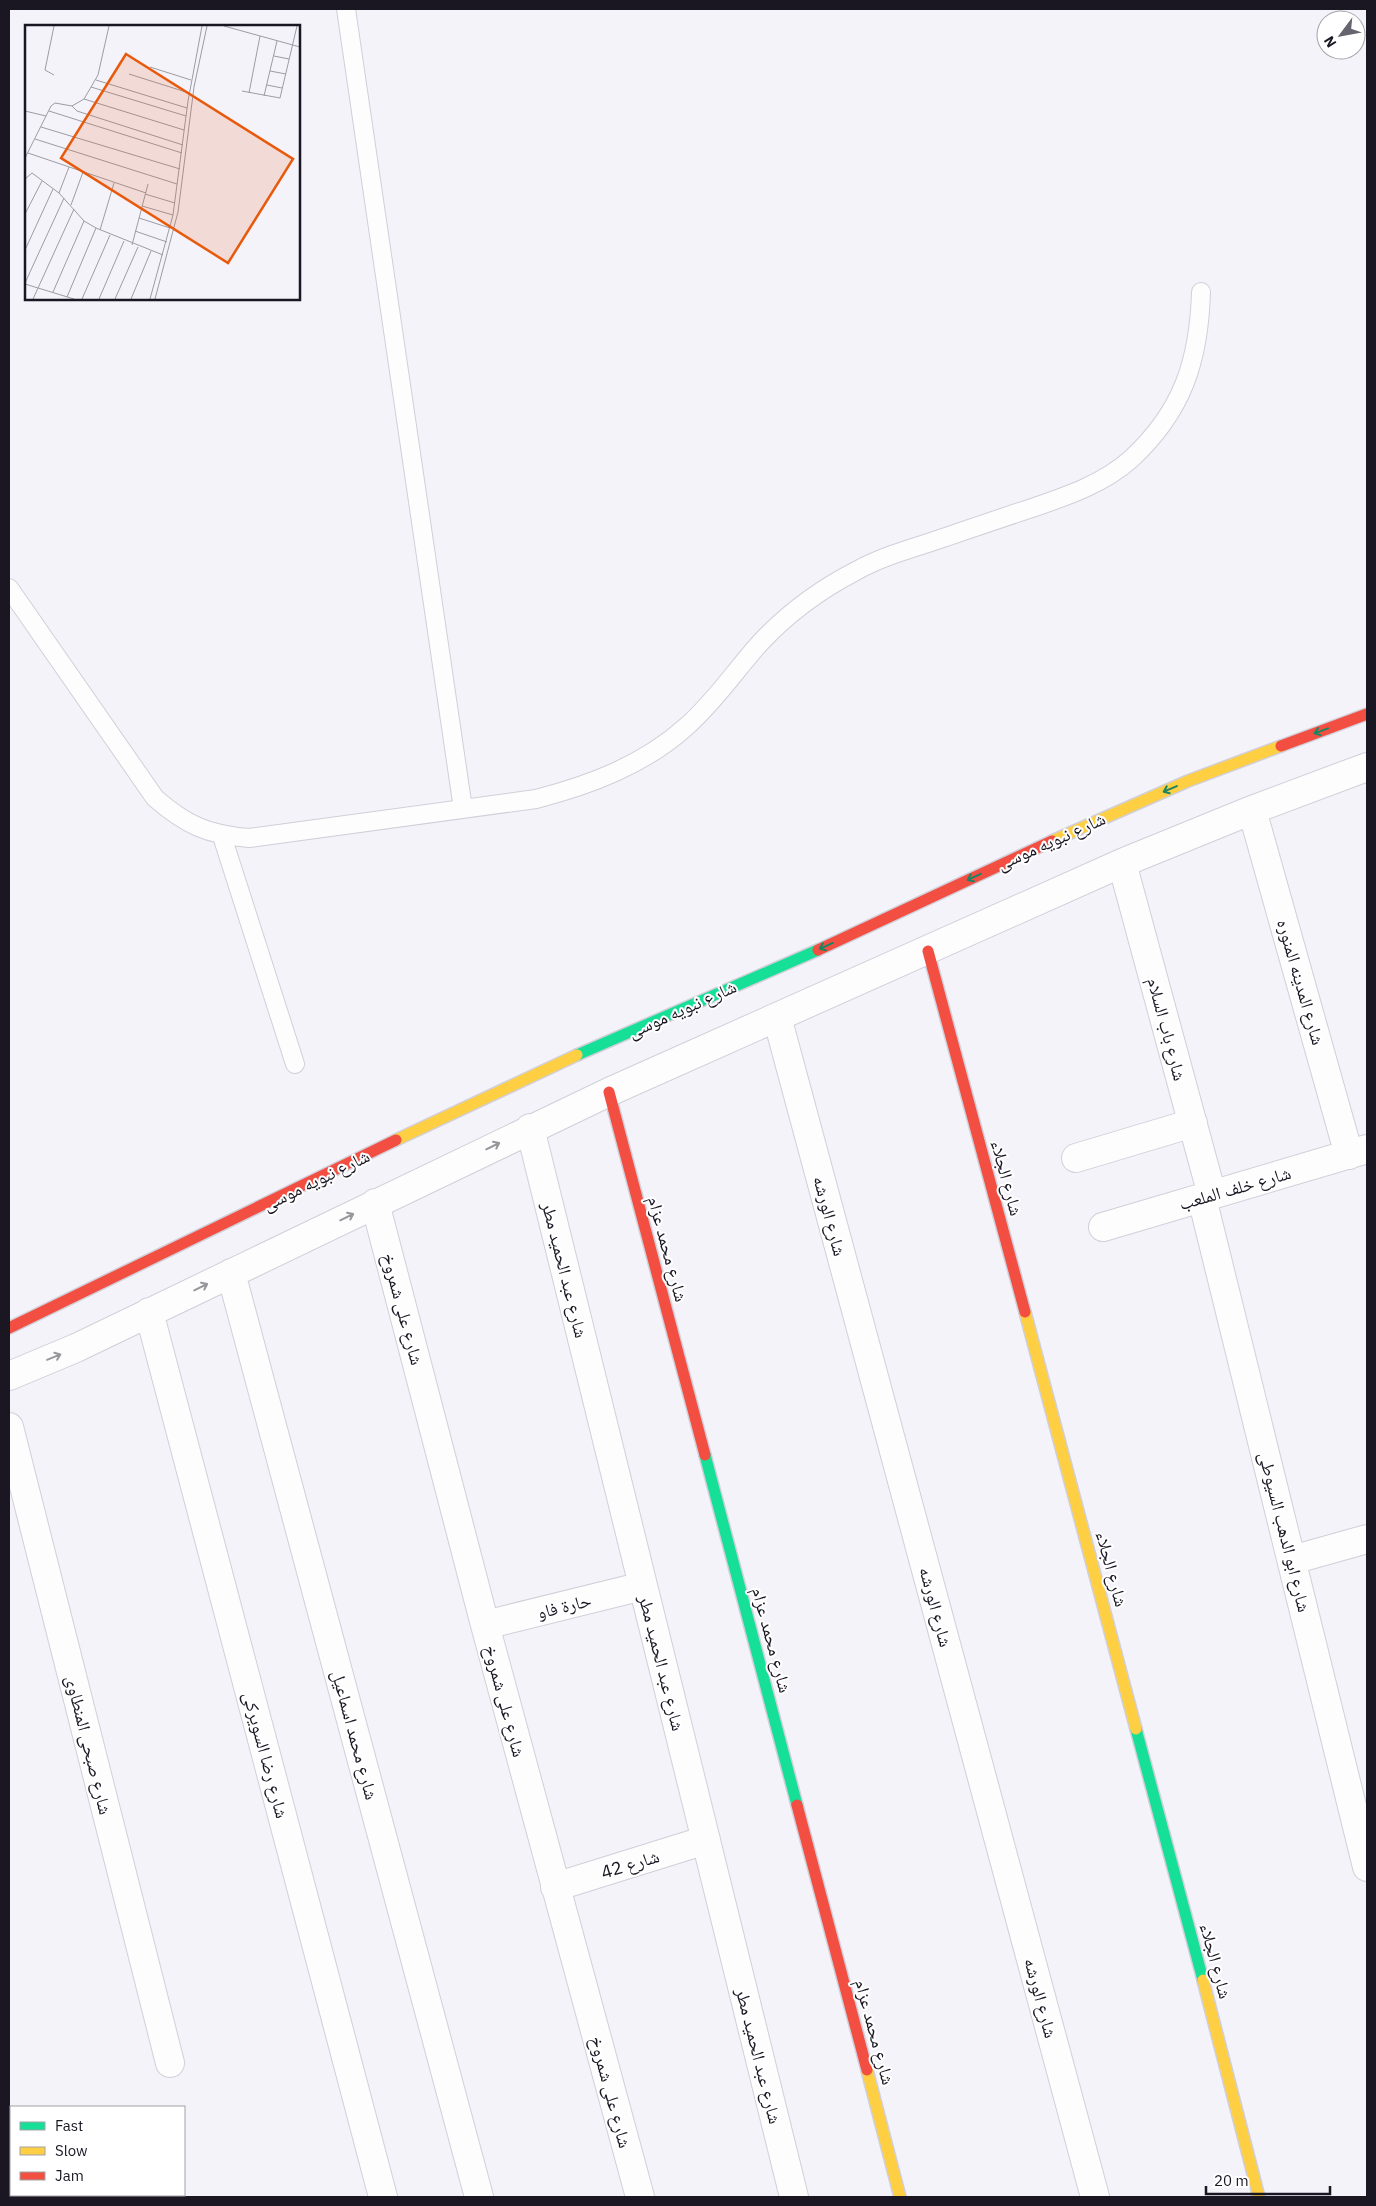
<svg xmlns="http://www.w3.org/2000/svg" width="1376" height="2206" viewBox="0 0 1376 2206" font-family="'IBM Plex Sans','Noto Naskh Arabic',sans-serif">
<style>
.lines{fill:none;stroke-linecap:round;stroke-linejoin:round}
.lane-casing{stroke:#d1cfd8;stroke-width:20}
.street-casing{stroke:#d1cfd8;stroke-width:30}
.fast-casing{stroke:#d1cfd8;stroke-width:14}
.slow-casing{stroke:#d1cfd8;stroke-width:14}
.jam-casing{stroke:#d1cfd8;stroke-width:14}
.lane{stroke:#fdfdfe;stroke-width:18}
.street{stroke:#fdfdfe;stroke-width:28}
.fast{stroke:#16e098;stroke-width:11}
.slow{stroke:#ffcf43;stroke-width:11}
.jam{stroke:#f24e42;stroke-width:11}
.oneway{stroke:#188663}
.oneway2{stroke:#97969b}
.labels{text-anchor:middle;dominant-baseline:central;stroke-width:4;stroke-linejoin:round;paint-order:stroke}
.street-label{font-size:18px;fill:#1a1723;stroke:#fff}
.inset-road{fill:none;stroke:#9d9ba4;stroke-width:1}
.view{fill:#e8590c;fill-opacity:0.15;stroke:#e8590c;stroke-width:2.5}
.inset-edge{fill:none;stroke:#1a1723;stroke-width:2.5}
</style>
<rect width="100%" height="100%" fill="#f4f3fa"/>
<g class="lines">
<g class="lane-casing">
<path id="lane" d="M346,9L463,809
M9,588L155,798C186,825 208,835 249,838L536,799C590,785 644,765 687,726C716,700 735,671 760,643C787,614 821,589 856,571C879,558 906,550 931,542C964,531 998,519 1032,508C1067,496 1103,484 1131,459C1183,411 1199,360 1201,292
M222,836L295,1064
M152,2195L153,2197"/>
</g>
<g class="street-casing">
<path id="street" d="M1252,810L1349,1155
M1122,863L1212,1195
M777,1017L1095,2197
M530,1128L794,2197
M1076,1158L1193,1123
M1202,1198L1367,1867
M375,1203L485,1625L640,2197
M1103,1227L1367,1149
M231,1273L479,2197
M149,1312L383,2197
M9,1376L76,1348L609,1092L1122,863L1252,810L1367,767
M9,1427L170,2063
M1292,1560L1367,1539
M485,1625L643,1586
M555,1887L706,1840"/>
</g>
<g class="fast-casing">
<path id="fast" d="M577,1055L818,950
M705,1455L797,1805
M1136,1729L1203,1980"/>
</g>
<g class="slow-casing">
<path id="slow" d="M1052,841L1188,781L1281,746
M396,1140L577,1055
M1025,1312L1136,1729
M1203,1980L1259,2197
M867,2070L900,2197"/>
</g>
<g class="jam-casing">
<path id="jam" d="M1281,746L1367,714
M818,950L1052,841
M928,951L1025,1312
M609,1092L705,1455
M9,1328L396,1140
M797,1805L867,2070"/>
</g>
<use href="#lane" class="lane"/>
<use href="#street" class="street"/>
<use href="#fast" class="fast"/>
<use href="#slow" class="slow"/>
<use href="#jam" class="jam"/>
</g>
<defs><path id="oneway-shaft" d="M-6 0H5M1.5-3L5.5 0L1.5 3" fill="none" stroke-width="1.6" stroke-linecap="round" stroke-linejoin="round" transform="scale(1.25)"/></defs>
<g class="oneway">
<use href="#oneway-shaft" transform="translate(1321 731) rotate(160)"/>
<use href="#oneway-shaft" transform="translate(1170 789) rotate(157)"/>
<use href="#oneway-shaft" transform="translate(974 877) rotate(155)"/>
<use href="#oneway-shaft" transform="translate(826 946) rotate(156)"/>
</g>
<g class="oneway2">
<use href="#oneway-shaft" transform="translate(493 1146) rotate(-26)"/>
<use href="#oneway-shaft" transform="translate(347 1217) rotate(-26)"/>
<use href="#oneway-shaft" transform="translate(201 1287) rotate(-26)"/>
<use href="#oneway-shaft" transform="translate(54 1357) rotate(-22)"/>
</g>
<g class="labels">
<g class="street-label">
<text transform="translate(1051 841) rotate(-24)">شارع نبويه موسى</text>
<text transform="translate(1301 982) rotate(74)">شارع المدينه المنوره</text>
<text transform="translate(682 1009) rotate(-24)">شارع نبويه موسى</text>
<text transform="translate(1167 1029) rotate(75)">شارع باب السلام</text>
<text transform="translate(1007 1178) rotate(75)">شارع الجلاء</text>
<text transform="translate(316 1180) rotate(-26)">شارع نبويه موسى</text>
<text transform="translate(1235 1188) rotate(-16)">شارع خلف الملعب</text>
<text transform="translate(830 1216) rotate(75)">شارع الورشه</text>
<text transform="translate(668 1249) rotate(75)">شارع محمد عزام</text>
<text transform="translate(565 1270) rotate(76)">شارع عبد الحميد مطر</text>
<text transform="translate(403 1309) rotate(75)">شارع على شمروخ</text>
<text transform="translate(1285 1532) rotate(76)">شارع ابو الدهب السيوطى</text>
<text transform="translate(1112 1569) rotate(75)">شارع الجلاء</text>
<text transform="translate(564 1606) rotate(-14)">حارة فاو</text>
<text transform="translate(936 1607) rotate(75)">شارع الورشه</text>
<text transform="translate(772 1640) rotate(75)">شارع محمد عزام</text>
<text transform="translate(662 1663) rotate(76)">شارع عبد الحميد مطر</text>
<text transform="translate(505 1701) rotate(75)">شارع على شمروخ</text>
<text transform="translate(355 1735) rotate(75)">شارع محمد اسماعيل</text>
<text transform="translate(89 1745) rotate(76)">شارع صبحى المنطاوى</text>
<text transform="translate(266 1755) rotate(75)">شارع رضا السويركى</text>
<text transform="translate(630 1864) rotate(-17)">شارع 42</text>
<text transform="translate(1216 1961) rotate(75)">شارع الجلاء</text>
<text transform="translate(1041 1998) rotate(75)">شارع الورشه</text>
<text transform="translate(875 2032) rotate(75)">شارع محمد عزام</text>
<text transform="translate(759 2056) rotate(76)">شارع عبد الحميد مطر</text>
<text transform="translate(611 2092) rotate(75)">شارع على شمروخ</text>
</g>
</g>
<g transform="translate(25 25)">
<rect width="275" height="275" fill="#f4f3fa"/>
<path class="inset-road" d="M29,1L20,45L29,50M199,1L275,22M249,31L264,34M125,42L166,55M245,46L261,49M104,49L164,68M71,55L162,83M242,60L257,63M66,62L161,91M217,66L255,73L272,1M224,68L235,11M239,71L252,16M59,74L159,105M47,81L52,86L158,120M0,86L21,91M24,86L157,128M16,102L155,144M10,114L152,159M3,128L121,168M0,133L26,81L30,78L47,81L59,74L73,50L84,1M0,154L7,148L34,168L59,196L71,203L138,230M34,168L44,142M120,169L150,178M46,180L58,147M117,181L148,190M0,189L17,156M114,193L145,203M75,205L89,158M110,206L142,217M107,220L123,159M0,225L28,164M0,258L39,173M0,259L49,274M28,267L59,196M42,272L71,203M8,274L49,184M57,274L85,210M74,274L99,216M90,274L113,222M106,274L126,226M125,274L148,190L163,76L177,1M130,274L153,187L169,62L182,1"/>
<path class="view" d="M101,29L268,134L203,238L36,133Z"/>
<rect width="275" height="275" class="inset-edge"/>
</g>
<rect width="1376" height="2206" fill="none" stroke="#1a1723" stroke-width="20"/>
<rect x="10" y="2106" width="175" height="90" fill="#ffffff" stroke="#a3a2a7"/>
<rect x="20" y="2122" width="25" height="8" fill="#16e098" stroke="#a3a2a7"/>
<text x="55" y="2131" font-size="15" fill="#1a1723">Fast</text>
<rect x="20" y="2147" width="25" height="8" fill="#ffcf43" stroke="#a3a2a7"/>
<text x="55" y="2156" font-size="15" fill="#1a1723">Slow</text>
<rect x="20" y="2172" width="25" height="8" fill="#f24e42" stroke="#a3a2a7"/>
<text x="55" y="2181" font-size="15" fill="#1a1723">Jam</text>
<g transform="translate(1341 35) rotate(238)"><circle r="24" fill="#ffffff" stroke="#a3a2a7"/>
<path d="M0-4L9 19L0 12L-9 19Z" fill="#66646e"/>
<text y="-8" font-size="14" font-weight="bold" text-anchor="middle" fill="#1a1723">N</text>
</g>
<path d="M1206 2186v8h124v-8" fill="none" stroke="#1a1723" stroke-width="2.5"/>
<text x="1214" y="2186" font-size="15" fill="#1a1723" stroke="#ffffff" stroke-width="4" paint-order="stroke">20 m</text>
</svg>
